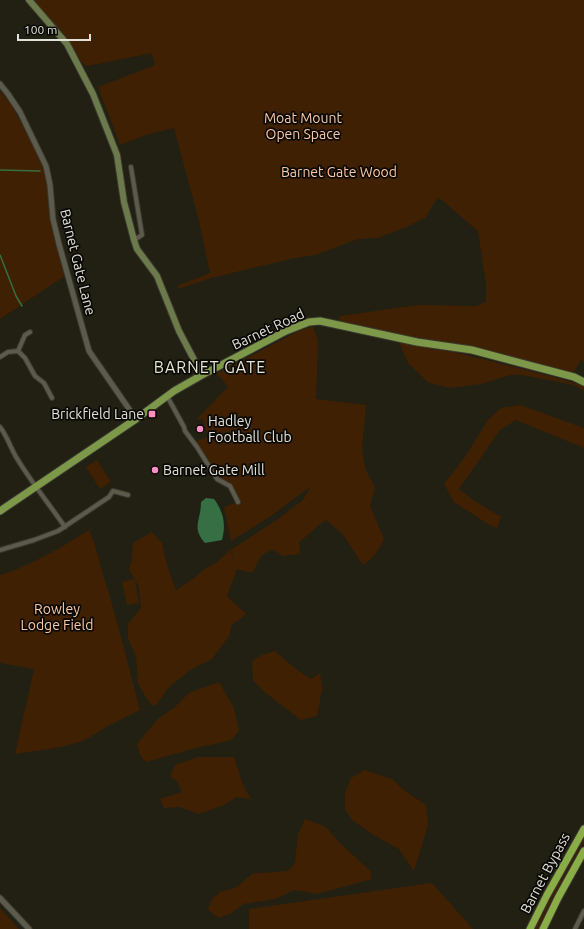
<svg xmlns="http://www.w3.org/2000/svg" width="584" height="929" viewBox="0 0 584 929" font-family="Ubuntu,sans-serif">
<style>
.green{fill:#402003}
.water{fill:#356f43}
.lines{fill:none;stroke-linecap:round;stroke-linejoin:round}
.stream{stroke:#356f43;stroke-width:1.5}
.minor-casing{stroke:#3a3931;stroke-width:6}
.tertiary-casing{stroke:#3a3931;stroke-width:7}
.secondary-casing{stroke:#3a3931;stroke-width:8}
.primary-casing{stroke:#3a3931;stroke-width:9}
.trunk-casing{stroke:#3a3931;stroke-width:9}
.minor{stroke:#5b5a4b;stroke-width:4}
.tertiary{stroke:#5b5a4b;stroke-width:5}
.secondary{stroke:#6c794a;stroke-width:6}
.primary{stroke:#7e9849;stroke-width:7}
.trunk{stroke:#8aad48;stroke-width:7}
.poi-dot{fill:#fb8fc5;stroke:#0a0905;stroke-width:1.5}
.labels{text-anchor:middle;dominant-baseline:central;stroke-width:3.5;stroke-linejoin:round;paint-order:stroke}
.park-label{font-size:14px;fill:#fbc9a5;stroke:#0a0905}
.street-label{font-size:14px;fill:#e2e1d9;stroke:#0a0905}
.poi-label{font-size:14px;fill:#e2e1d9;stroke:#0a0905;text-anchor:start}
.quarter-label{font-size:16px;letter-spacing:1px;fill:#e6e5d4;stroke:#0a0905}
</style>
<rect width="100%" height="100%" fill="#212013"/>
<path class="green" d="M32,0H584V362L581,360L573,373L478,348L397,334L338,321L340,316L418,305L470,306H476L486,302V284L478,231L438,197L425,218L404,228L377,238L358,239L315,255L295,258L211,278L178,289L177,286L210,273L199,221L174,128L149,134L120,145L98,87L155,65L152,53L87,66L84,65L45,14Z
M0,91L12,106L42,163L48,185L50,222L65,276L0,319Z
M313,326L318,341L316,399L366,405L362,448L365,468L375,488L370,506L384,539C379,550 374,558 363,565L342,533L326,520C316,526 309,535 299,542L300,554L283,556L272,549L261,556L252,573L237,569L227,596L246,614L232,625L229,636L212,659L190,670L169,687L156,705H151L138,684L136,656L128,639V624L141,608L139,586L135,580L139,603L127,605L122,582L135,579L129,570L132,559L133,543L152,532L162,543L167,565L176,590L194,578L206,568L216,563L230,550L235,562L231,550L278,519L303,500L311,486L271,516L231,541L224,507L238,502L229,486L217,479L193,442L208,437L203,419L196,420L228,387L222,379L216,374L299,331Z
M399,342L462,354L550,376L584,386V391L574,385L522,375H510L481,384L450,388L429,383L408,363Z
M520,405L584,428V448L516,420L500,430L459,489L473,500L501,517L497,528L488,524L454,502L444,484L465,457L488,420L501,408Z
M97,460L111,482L100,489L86,467Z
M89,530C96,544 98,559 103,574C117,619 128,664 140,710L108,726L83,741L61,747L15,754L34,669L0,663V575C31,566 62,547 89,530Z
M275,651L297,670L311,679L320,673L322,689L317,716L301,720L263,691L253,680L252,661L262,655Z
M219,682L234,708L239,731L231,740L192,749L146,762L140,755L137,744L158,719L175,707L189,693Z
M198,757H234L243,785L251,799L237,797L224,805L199,814L179,807L164,808L160,799L182,792L177,781L170,776L175,765Z
M364,770L392,779L404,790L426,805L428,825L414,871L399,849L372,834L352,820L345,809V793L351,778Z
M305,819L326,827L338,841L370,871L372,879L317,894L294,890L275,899L243,904L232,913L219,918L208,910L212,899L220,892L237,887L252,874L288,871L295,863L298,834Z
M584,837V842L568,869L538,929H535L555,887Z
M432,883L473,929H249V909Z
M0,908L19,929H0Z"/>
<path class="water" d="M206,498L214,499C224,513 226,524 222,540L205,543C191,527 201,521 201,502Z"/>
<g class="lines">
<path class="stream" d="M0,170L40,171
M0,255L16,296L22,306"/>
<g class="minor-casing">
<path id="minor" d="M131,167L142,235L134,240
M18,351L25,335L30,332
M0,357L8,352L18,351L25,358L35,376L44,383L52,398
M167,396L184,427L185,431L197,447L217,479L230,486L238,502
M0,427C8,437 11,450 18,460C32,483 49,504 65,527
M0,550L34,540L58,531L109,497L113,491L128,495
M575,929L584,911"/>
</g>
<g class="tertiary-casing">
<path id="tertiary" d="M0,84L8,94L20,112L46,166L50,185L53,219L59,244L89,351L136,419
M0,898L29,929"/>
</g>
<g class="secondary-casing">
<path id="secondary" d="M29,0L67,44L93,94L117,155L124,202L134,240L137,249L157,276L179,331L202,375"/>
</g>
<g class="primary-casing">
<path id="primary" d="M0,511L136,419L174,391L202,375L286,331L309,322L320,321L417,342L472,350L574,377L584,382"/>
</g>
<g class="trunk-casing">
<path id="trunk" d="M530,929L547,895L584,829
M543,929L558,898L584,851"/>
</g>
<use href="#minor" class="minor"/>
<use href="#tertiary" class="tertiary"/>
<use href="#secondary" class="secondary"/>
<use href="#primary" class="primary"/>
<use href="#trunk" class="trunk"/>
</g>
<g class="poi-dot">
<rect x="148" y="410" width="8" height="8" rx="2"/>
<circle cx="200" cy="429" r="4"/>
<circle cx="155" cy="470" r="4"/>
</g>
<g class="labels">
<g class="park-label">
<text x="303" y="118">Moat Mount<tspan x="303" dy="16">Open Space</tspan></text>
<text x="339" y="172">Barnet Gate Wood</text>
<text x="57" y="609">Rowley<tspan x="57" dy="16">Lodge Field</tspan></text>
</g>
<g class="street-label">
<text transform="translate(78 262) rotate(76)">Barnet Gate Lane</text>
<text transform="translate(268 329) rotate(-25)">Barnet Road</text>
<text transform="translate(545 873) rotate(-62)">Barnet Bypass</text>
</g>
<g class="poi-label">
<text x="144" y="414" text-anchor="end">Brickfield Lane</text>
<text x="208" y="421">Hadley<tspan x="208" dy="16">Football Club</tspan></text>
<text x="163" y="470">Barnet Gate Mill</text>
</g>
<g class="quarter-label">
<text x="210" y="367">BARNET GATE</text>
</g>
</g>
<path d="M18 34v6h72v-6" fill="none" stroke="#e2e1d9" stroke-width="2"/>
<text x="24" y="34" font-size="12" fill="#e2e1d9" stroke="#0a0905" stroke-width="3" paint-order="stroke">100 m</text>
</svg>
